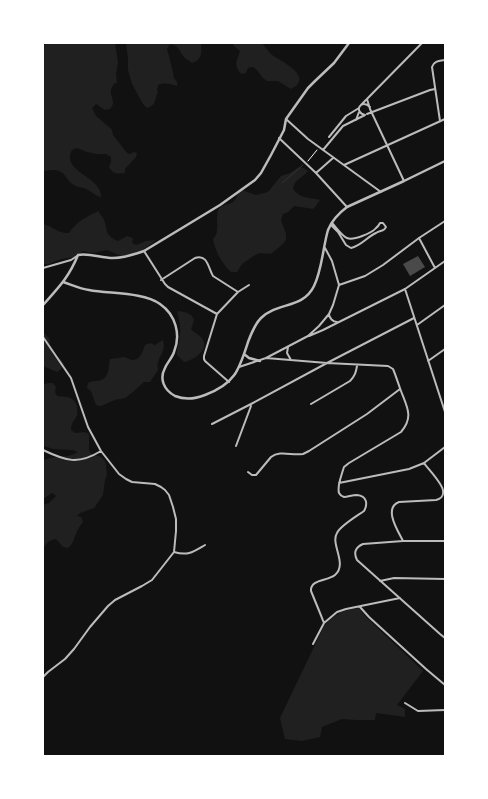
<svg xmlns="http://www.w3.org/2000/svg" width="488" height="799" viewBox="0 0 488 799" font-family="'IBM Plex Sans',sans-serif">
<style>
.green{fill:#202020}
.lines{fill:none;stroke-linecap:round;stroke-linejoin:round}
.stream{stroke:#333;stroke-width:1}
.building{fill:#4a4a4a}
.path{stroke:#f5f5f5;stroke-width:1}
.minor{stroke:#bcbcbc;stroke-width:2}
.tertiary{stroke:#bcbcbc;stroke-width:2.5}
</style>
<rect width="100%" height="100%" fill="#111"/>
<path class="green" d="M48,43H115L118,62L116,74L117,83H115C104,95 119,99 110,109L105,110L96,104L92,108L96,116L108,126L112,130L113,135L127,153L130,154L134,152L137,153L136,157L125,169V173C117,174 113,174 109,167L111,162V157L106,154H96L87,152L77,148L72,150C60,172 102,176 101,197C96,196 93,193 90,191C84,187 78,188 72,184C67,180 65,173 59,171C54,169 48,171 43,171V46Z
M126,43H201C202,52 202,60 192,63C189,61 186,59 184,57C178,50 180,46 170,44L167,49L172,68L174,78L177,82V86C171,84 165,82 158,85L157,91L158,92C154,100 157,105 147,108L143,104L132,84L128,70V58Z
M232,43H262C265,47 268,51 272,55C281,61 315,77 291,89L278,81H267L263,78L257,70L253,67L248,68L246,73L241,74C233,64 237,62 240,51L234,46Z
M299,167L304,168L308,171C303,178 294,179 293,189C301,199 308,197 320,200L315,207L313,209L295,206L292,208L288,212L283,214L281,220L286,234V240L283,244L271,254L260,253L255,255L242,264L237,272H231C222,264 215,251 213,239C219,234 217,224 217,217C218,215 217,212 218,211C222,200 235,210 238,192L242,190L256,195L268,192L281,176L290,173Z
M99,211V213C111,224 100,234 118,241L127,236L133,238L132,243L136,245L146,241L156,240L139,253L127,257L121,256L107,250L93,253L83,251L76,257L61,259L49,264H43V224C53,226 58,234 69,233C76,222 87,216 99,211Z
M177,311C185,312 191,312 194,320L191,329C194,333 201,335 203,340C209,350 193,361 184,362L177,355C176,348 180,342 180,335C181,327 179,319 177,311Z
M43,333L44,334V333L49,338L50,343L49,344L53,355C59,357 61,359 64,364L61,369L57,372L43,366Z
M163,340C167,354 155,357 158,370L150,382H144L133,392L125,398L115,400L101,406L96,405L91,391L87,388L88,383C92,381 94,381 98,381C110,379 108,368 110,359L125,357C137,365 142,355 145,345L150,343L155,345Z
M48,383H53L56,387L55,392L57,396C62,397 66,396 70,398C77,400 78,409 77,415C75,421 71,421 71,430L75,433L85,432L89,434V450L91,454L101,457L105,461L106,465L107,475L105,480L103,495L94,508L80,513L77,516L81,517L83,522C80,526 77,530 76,534C73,540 74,543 68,548L63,547L56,539C48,540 47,543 43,549V505L49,503L56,496L52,493L43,499V460C48,459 51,458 56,457C63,456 71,457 78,452L73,450L53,449L44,446L43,444V385Z
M359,608L365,616L423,671L397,705L405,709V717L376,713L375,720H356L342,719L322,727L320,737L302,741L285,739L280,718L324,626C337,613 340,611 359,608Z"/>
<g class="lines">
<path class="stream" d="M282,183L303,165"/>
</g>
<path class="building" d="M418,256L425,267L410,276L403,264Z"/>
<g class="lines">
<path class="path" d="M308,161L317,150"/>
<path class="minor" d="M367,99L370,109
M361,105L422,43
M370,109L404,181
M367,114L430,90L435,89
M365,115C353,112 361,98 370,107
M286,119L308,139L381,192
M356,120L359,112
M440,121L432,67C434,61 439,61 445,60
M329,137L346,116L359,108
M279,138L316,173L347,207
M323,150L343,126L365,115
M344,165L445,119
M316,173L333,158
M331,225L338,232L346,245L351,248C361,246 367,237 376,233C380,230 384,232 386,227L383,223H380C379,225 378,227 376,228C372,233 353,241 347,238C342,236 336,227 332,223
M419,238L435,268
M144,251L165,284L168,287L217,314
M43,268L71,260L77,256
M161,280L195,258C208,254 208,268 213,276L238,292
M339,285L365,276L383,265L419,238L445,221
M405,289L445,412
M329,314C329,318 333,322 337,322
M417,325L445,305
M309,336L323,330L405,289L445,261
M43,337L71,378L88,427L101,451L119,474L126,479L132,482L155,484L161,487L165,490L169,495L173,507L176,519V531L174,552L152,580L142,586L115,600L108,606L90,627L74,649L65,659L48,672L43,677
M288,347L287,353L291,360
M266,358L327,363L388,366L393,369C396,376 398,383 401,391C407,407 414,417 401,432L349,463L344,467L343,470C341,477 337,486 339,493C340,495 341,496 344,497C348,497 352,495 357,495C367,496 368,504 364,511C357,516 340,526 337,533C330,544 348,564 335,575C328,581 310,579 311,591L320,613L324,623
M428,361L445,349
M239,367L266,358L308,336L319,326L329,314L333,305L339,285L332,261L325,248
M229,382L205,361L204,359V356L217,314L238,292L249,285
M311,404L350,381C355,376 356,372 357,366
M212,424L251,404L327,363L414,318
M236,446L251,406
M43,450C66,461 78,465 101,451
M248,472L252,475H256L271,457C280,450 292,456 303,454C305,453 307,452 309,451L367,414L400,389
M339,483L409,469L424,463L445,447
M403,541C398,531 383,508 399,502L436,500C440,499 444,496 443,491C443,484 428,469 424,463
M445,541H403L363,544C356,547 353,552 357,560L440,634L445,638
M174,552C188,556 193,552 205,545
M380,581L394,578L445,579
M360,607L369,617L426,669L445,685
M313,644L324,623L337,612L346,609L400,598
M405,703L418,711L445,710"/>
<path class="tertiary" d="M63,282C72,285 81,289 89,290C110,294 143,292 160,304C176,315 181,335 174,352C172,358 167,363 165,368C159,379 164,390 175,396C185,400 195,399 205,395C235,384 239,370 248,342C251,334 255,324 261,318C277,302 303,309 314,286C322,270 323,247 328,230C332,220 339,213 347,207L404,181L445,161
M43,305C59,287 69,277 78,255C90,253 101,258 113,258C124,258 133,255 144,251L220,205L255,180L261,173L271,155L284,130L286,119L308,88L315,81L334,63L349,43
M244,354L249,358L260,361"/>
</g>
<rect width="488" height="799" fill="none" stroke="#ffffff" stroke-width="88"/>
</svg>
